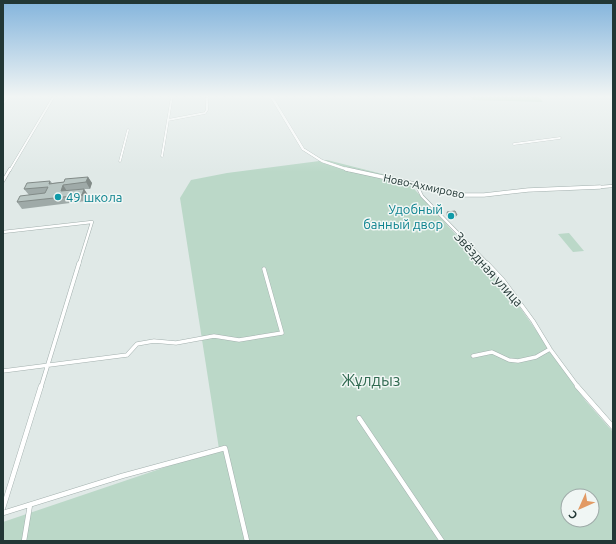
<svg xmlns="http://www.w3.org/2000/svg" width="616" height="544" viewBox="0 0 616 544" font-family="Ubuntu,sans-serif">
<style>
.green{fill:#bbd8c8;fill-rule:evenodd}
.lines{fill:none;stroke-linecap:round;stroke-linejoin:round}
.minor-far3-casing{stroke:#a3b0ae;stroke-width:2.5}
.minor-far2-casing{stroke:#a3b0ae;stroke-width:3.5}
.minor-far1-casing{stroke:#a3b0ae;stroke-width:4.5}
.minor-casing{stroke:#a3b0ae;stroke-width:5.5}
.tertiary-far1-casing{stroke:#a3b0ae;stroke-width:3}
.tertiary-casing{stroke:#a3b0ae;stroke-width:4.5}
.minor-far3{stroke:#fff;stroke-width:2}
.minor-far2{stroke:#fff;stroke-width:2.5}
.minor-far1{stroke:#fff;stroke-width:3.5}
.minor{stroke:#fff;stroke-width:4.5}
.tertiary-far1{stroke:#fff;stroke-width:2.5}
.tertiary{stroke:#fff;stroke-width:3.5}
.wall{fill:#9faaa8}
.shaded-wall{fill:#828b88}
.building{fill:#b9c6c3;stroke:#828b88}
.culture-dot{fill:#0f9aa8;stroke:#f0f6f4;stroke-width:1.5}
.labels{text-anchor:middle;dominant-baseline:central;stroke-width:3;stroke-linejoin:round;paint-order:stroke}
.far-street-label{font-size:11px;fill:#223735;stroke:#f0f6f4}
.culture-label{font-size:13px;fill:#0d838f;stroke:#f0f6f4;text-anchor:start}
.street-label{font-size:13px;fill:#223735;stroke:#f0f6f4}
.near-park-label{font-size:16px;fill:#316a51;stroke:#f0f6f4}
</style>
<rect width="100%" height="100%" fill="#e0e9e7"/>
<path class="green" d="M470,96H538L543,102L473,100Z
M327,160L406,180L512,296L585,400L613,432V541H3V522L219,449L180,198L191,180L227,173ZM568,496H592V520H568Z
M569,233L584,251L573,252L558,234Z"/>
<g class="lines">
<g class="minor-far3-casing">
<path id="minor-far3" d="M3,104L9,96
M168,120L205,113L207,110V96
M514,144L560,138
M162,156L172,96
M120,161L128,130
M10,170L54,96"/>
</g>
<g class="minor-far2-casing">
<path id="minor-far2" d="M3,181L10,169
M419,185L418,188L422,196L488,264
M600,187L613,186
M3,232L92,222L79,264"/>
</g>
<g class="minor-far1-casing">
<path id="minor-far1" d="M487,263L503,280L533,321L550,349L578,387
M473,356L492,352L509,360L518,361L536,357L550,349
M3,371L127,355L137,344L154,341L176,343L214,336L239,340L282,333L264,269
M41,387L79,263"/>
</g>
<g class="minor-casing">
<path id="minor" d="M577,386L613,427
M359,418L442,541
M3,508L41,386
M3,513L122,476L225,448L247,541
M24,541L30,505"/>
</g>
<g class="tertiary-far1-casing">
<path id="tertiary-far1" d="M271,96L303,149L322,161L349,170"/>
</g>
<g class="tertiary-casing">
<path id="tertiary" d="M346,169L465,195H484L528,190L600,187"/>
</g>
<use href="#minor-far3" class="minor-far3"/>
<use href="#minor-far2" class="minor-far2"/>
<use href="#minor-far1" class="minor-far1"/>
<use href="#minor" class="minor"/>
<use href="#tertiary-far1" class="tertiary-far1"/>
<use href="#tertiary" class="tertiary"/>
</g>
<path class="wall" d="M88,177L92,183L90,189H84L88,195L86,201L22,209L17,202L29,195L24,189L50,181L52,183L64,182Z
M447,212L457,215L455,218H448L446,215Z"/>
<path class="shaded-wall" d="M88,177L92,183L90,189L86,182Z
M63,185L67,191H61Z
M84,189L88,195L86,201L82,195Z"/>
<path class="building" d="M88,177L86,182L63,185L61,191L84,189L82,195L17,202L20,196L45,193L48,187L24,189L27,183L50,181L49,184L64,182L65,179Z
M455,211L457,215H449L447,212Z"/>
<linearGradient id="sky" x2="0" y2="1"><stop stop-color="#83b4dc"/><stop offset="0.56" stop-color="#f1f5f4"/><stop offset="1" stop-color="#f1f5f4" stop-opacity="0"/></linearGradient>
<rect width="616" height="172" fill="url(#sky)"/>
<g class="culture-dot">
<circle cx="58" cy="197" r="4"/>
<circle cx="451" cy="216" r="4"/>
</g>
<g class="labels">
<g class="far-street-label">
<text transform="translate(424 186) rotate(12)">Ново-Ахмирово</text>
</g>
<g class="culture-label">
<text x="66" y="197">49 школа</text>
<text x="443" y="209" text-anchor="end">Удобный<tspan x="443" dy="15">банный двор</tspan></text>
</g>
<g class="street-label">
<text transform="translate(489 269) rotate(48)">Звёздная улица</text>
</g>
<g class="near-park-label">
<text x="371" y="380">Жұлдыз</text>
</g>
</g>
<rect width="616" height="544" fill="none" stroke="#223735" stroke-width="8"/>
<g transform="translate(580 508) rotate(225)"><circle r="19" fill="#f0f6f4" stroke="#9eaaa8"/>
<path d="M0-3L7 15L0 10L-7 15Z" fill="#e29a64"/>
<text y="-6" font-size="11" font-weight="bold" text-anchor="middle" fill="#223735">С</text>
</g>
</svg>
